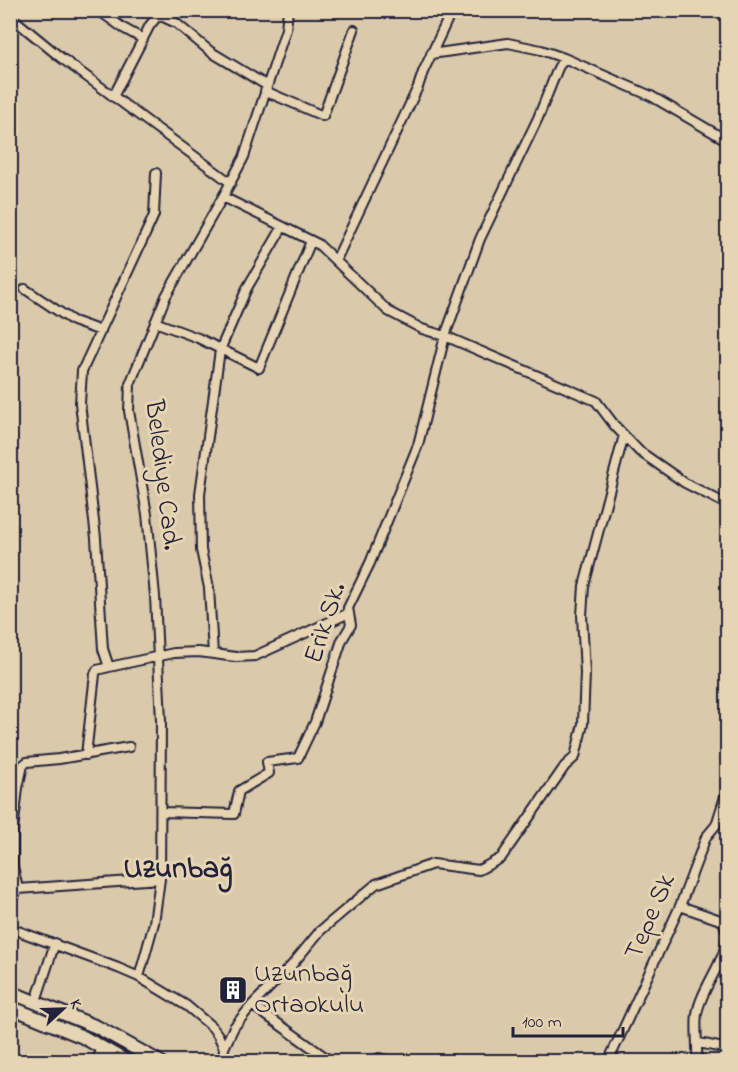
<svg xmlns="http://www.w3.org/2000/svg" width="738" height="1072" viewBox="0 0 738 1072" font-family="'Indie Flower',sans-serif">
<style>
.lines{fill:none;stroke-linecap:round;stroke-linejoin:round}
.minor-casing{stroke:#22223b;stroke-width:12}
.trunk-casing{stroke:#22223b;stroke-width:16}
.minor{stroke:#e6d4b2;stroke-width:8}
.trunk{stroke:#e6d4b2;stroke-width:12}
.labels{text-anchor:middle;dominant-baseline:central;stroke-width:6;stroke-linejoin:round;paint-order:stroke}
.street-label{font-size:27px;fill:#22223b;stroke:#e6d4b2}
.poi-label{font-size:27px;fill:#22223b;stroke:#e6d4b2;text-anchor:start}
.quarter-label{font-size:30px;font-weight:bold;fill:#22223b;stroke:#e6d4b2}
</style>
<rect width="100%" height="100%" fill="#dac9ab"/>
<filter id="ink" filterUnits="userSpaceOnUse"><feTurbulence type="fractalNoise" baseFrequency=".0167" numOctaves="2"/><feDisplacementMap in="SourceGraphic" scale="12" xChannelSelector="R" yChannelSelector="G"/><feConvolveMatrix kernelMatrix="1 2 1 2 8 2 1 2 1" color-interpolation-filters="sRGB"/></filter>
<g filter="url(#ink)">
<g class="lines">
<g class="minor-casing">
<path id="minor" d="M98,10L123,28L143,39
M10,16L60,57L231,183
M431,54L508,43L541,50L564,58L651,96L728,141
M265,91L323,116L354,30
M113,97L150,25L156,18L161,16L176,23L211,52L266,85
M156,173L154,215L150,224L82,371L80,403L96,538L103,649L109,667L174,653L199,652L236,657L255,656L349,613
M223,197L318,244L388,311L422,329L445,336L596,401L615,426L639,451L685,483L728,505
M336,260L418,87L423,72L452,10
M25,289L73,321L101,331
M155,322L198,338L259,368L311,241
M213,654L209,588L201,550L200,494L220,350L247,288L282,228
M86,755L95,674L97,670L109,667
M161,812L234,814L239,791L269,773L267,762L298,758L315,722L342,640L351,625L348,608L370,563L418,445L445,336L480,239L538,118L558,68L564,58
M18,889L160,879
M10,903L18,889L13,866V831L18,788L23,765L27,762L59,759L129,747
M680,906L723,921C724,925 727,930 727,934C728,958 701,988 697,1014C695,1026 698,1047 697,1062
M10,928L118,968L139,977L187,1006L212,1027L218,1035L224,1048L223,1062
M139,977L154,923L160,879L161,721L155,596L147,514L129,411L130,384L166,296L225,193L244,157L286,29L288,10
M36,1001L55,943
M252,1005L332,1062
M699,1043L728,1049
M224,1048L234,1027L252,1005L291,966L320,931L376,884L433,864L479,870L501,858L565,766L575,757L583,724L585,673L582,615L584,586L624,435
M95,1062L104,1047
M371,1062L379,1058L394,1062
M608,1062L680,906L706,837L716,825L728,787"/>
</g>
<g class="trunk-casing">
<path id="trunk" d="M10,992L97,1027L160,1062
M10,1007L83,1037L127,1062"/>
</g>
<use href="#minor" class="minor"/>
<use href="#trunk" class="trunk"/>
</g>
</g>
<defs>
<g id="building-square" transform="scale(1.5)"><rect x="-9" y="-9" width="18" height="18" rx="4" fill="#22223b" stroke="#e6d4b2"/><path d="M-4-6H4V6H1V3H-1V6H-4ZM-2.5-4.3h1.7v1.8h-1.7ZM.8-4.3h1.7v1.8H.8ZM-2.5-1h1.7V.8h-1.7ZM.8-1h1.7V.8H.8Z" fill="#fff"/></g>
</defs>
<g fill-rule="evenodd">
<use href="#building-square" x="233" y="990"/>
</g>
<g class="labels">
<g class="street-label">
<text transform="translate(162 475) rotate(83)">Belediye Cad.</text>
<text transform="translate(326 623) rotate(-72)">Erik Sk.</text>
<text transform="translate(651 917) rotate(-67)">Tepe Sk</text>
</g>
<g class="poi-label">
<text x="254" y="974">Uzunbağ<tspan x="254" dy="31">Ortaokulu</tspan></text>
</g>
<g class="quarter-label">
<text x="178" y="870">Uzunbağ</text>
</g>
</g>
<rect width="738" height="1072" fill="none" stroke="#e6d4b2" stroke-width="36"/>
<rect x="18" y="18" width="702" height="1036" fill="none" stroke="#22223b" stroke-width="2" filter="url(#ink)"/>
<g transform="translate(63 1009) rotate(68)" stroke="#e6d4b2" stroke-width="4.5" paint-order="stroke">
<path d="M0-4.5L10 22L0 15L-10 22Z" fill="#22223b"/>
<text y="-9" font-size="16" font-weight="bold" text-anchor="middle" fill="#22223b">K</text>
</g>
<path d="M513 1027v9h110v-9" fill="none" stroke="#22223b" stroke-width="3"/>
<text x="522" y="1027" font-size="18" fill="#22223b" stroke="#e6d4b2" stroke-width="4.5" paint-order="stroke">100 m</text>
</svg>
